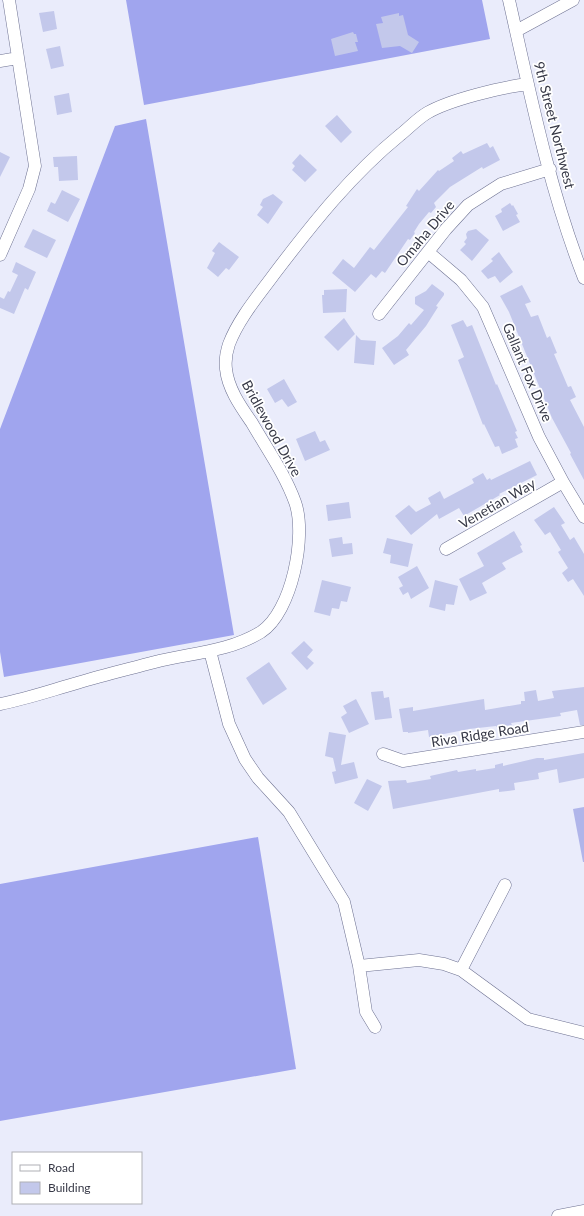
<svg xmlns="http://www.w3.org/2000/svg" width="584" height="1216" viewBox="0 0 584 1216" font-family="Lato,sans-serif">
  <rect width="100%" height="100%" fill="#eaecfb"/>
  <path fill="#b0b5ea" d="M584,807V862H583L573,809Z"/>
  <path fill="#a0a5ee" d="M126,0H482L490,39L144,105Z
    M146,119L234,635L4,677L0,652V429L115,126Z
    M258,837L296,1069L0,1121V884Z"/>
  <path fill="#c3c8eb" d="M54,11L57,29L43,32L39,13Z
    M399,13V16L403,15L408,35L419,42L412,53L400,46L382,48L376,24L383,23L381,17Z
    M353,32L354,34H356L358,42H355L358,51L335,56L331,39Z
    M60,46L64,66L51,69L46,49Z
    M69,93L72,112L57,115L54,96Z
    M337,115L352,132L341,143L325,126Z
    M487,143L490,148L493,146L500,160L483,169L482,167L450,187L434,203L436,207L431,213L429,212L419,224L414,232L415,233L410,240L408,239L385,273L382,271L376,278L371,274L355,292L332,273L343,259L354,268L370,247L374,250L408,207L406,206L417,189L419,191L438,170L439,171L454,161L452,158L461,151L463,154Z
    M0,152L10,157L0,177Z
    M300,154L317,170L305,182L292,170L295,166L292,163Z
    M77,156L78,180L59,181L58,167H54L53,157Z
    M62,190L80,199L68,222L47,211L51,202L55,204Z
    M273,194L283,202L268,224L257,215L263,207L260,205L263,199Z
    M510,203L512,206L513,205L518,214L516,215L520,222L503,231L495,216L502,212L501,209Z
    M33,229L56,240L47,258L24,247Z
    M476,229L489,240L472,261L460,250L466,244L464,242L467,238L466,234L468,231Z
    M219,242L239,257L229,270L226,268L218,277L207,268L215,253L212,251Z
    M499,252L513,272L500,283L495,276L488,279L481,271L493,261L491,259Z
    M16,262L36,272L28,290L25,288L14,314L0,308V297L4,299L8,291L10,292L18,275L12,272Z
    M432,284L444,293V295L436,306L438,307L426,326L406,350L409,355L394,365L382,348L398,336L409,323L411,325L424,310L415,304V297L426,291Z
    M522,285L531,302L525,304L531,317L538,315L547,338L550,336L557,353L554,354L568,387L571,386L576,397L570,400L584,427V480L570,454L571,453L552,418L509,312L500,296Z
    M347,289L346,312L323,313L322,295H324V290Z
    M344,318L355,334L338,351L324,337Z
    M463,320L467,327L472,325L496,385L497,384L517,431L515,432L518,438L515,439L518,447L502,454L499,446L495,447L484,424L483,425L458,360L464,357L451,325Z
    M356,335L361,340L376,341L374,365L354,363Z
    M284,379L297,402L288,407L282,399L275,403L267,389Z
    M315,431L320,442L325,440L330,450L305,461L296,439Z
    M530,461L537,475L499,494L500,495L464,516L459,508L439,519L437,514L411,535L395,516L409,505L416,512L431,504L428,498L440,491L444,499L474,483L472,479L483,473L487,480L490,478L491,480Z
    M349,502L351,518L328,521L326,505Z
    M554,507L565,523L561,525L570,540L574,537L584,554V596L573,579L568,582L562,573L568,568L558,552L561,550L550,532L545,535L534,520Z
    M514,531L522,545L520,546L523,552L502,563L506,569L482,583L487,593L470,601L459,579L484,566L477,553Z
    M342,537L343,544L352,543L353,554L332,557L329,539Z
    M387,538L413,544L408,567L390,563L391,555L383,553Z
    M417,566L429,588L411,599L408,592L403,595L399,588L403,586L398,577Z
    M322,580L351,587L347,602L341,601L339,609L332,608L330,616L314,612Z
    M435,580L458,586L454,605L446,604L445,611L429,607Z
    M304,641L313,650L307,657L314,663L307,670L291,653Z
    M269,662L287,689L263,705L246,678Z
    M584,687V725H580L577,710L560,713L561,716L511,723L512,725L497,727L496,726L469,729L429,737L428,730L408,733V732H403L399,709L413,707V711L484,699L485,710L521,704V701H525L524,692L536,690L538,701L554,698L552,691Z
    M383,691L384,698L389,697L392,718L375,720L371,692Z
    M356,699L369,724L349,733L341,717L347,713L343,706Z
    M329,732L346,735L341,765L354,762L358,778L335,784L332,772L336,771L333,758L325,756Z
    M584,753V778L559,783L557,769L538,773L539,779L514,783L515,790L499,792V789L393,809L388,781L406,780L407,783L431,779L430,776L457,770L458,772L476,769V771L495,768V765L503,763V766L537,758H544V760Z
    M367,779L382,786L368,811L354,803Z"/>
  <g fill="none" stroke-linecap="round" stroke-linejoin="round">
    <defs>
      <path id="minor" d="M509,0C530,93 549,189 584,278
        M516,31L573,0
        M0,61L18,58
        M428,252L461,280L483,307L539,437L563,482L584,517
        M0,255L29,189L35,166L9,0
        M379,314L446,229L468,205L501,184L550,169
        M446,549L563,482
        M210,651L229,724L245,759L258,778L289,812L344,902L359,966L366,1012L375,1027
        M0,704C26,699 52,690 77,683C103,675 129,669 155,662C191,653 228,652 261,632C292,612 307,535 295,502C285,474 267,449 252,423C241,407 228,389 226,369C225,361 226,353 229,344C239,318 259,295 275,273C313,223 351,175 400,135C409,128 417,119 427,113C449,100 502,87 528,84
        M383,754L403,761L584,732
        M359,966L419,960L444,964L461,970L528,1019L584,1033
        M461,970L505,885
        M558,1216L584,1211"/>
    </defs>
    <use href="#minor" stroke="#6d7191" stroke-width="13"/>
    <use href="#minor" stroke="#fff" stroke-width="12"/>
  </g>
  <g text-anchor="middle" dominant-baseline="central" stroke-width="3.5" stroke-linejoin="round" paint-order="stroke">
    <g font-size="14" fill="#373947" stroke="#fff">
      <text transform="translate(555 125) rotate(76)">9th Street Northwest</text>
      <text transform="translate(425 233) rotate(-50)">Omaha Drive</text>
      <text transform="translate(528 372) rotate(67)">Gallant Fox Drive</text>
      <text transform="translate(272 428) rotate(61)">Bridlewood Drive</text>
      <text transform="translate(497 503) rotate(-30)">Venetian Way</text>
      <text transform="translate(480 734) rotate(-9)">Riva Ridge Road</text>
    </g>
  </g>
  <rect x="12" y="1152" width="130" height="52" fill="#ffffff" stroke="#afb0b5"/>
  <rect x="20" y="1165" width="20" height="6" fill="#ffffff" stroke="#afb0b5"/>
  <text x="48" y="1172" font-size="12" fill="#373947">Road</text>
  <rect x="20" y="1182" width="20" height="12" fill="#c3c8eb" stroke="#afb0b5"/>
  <text x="48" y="1192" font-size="12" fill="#373947">Building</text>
</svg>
